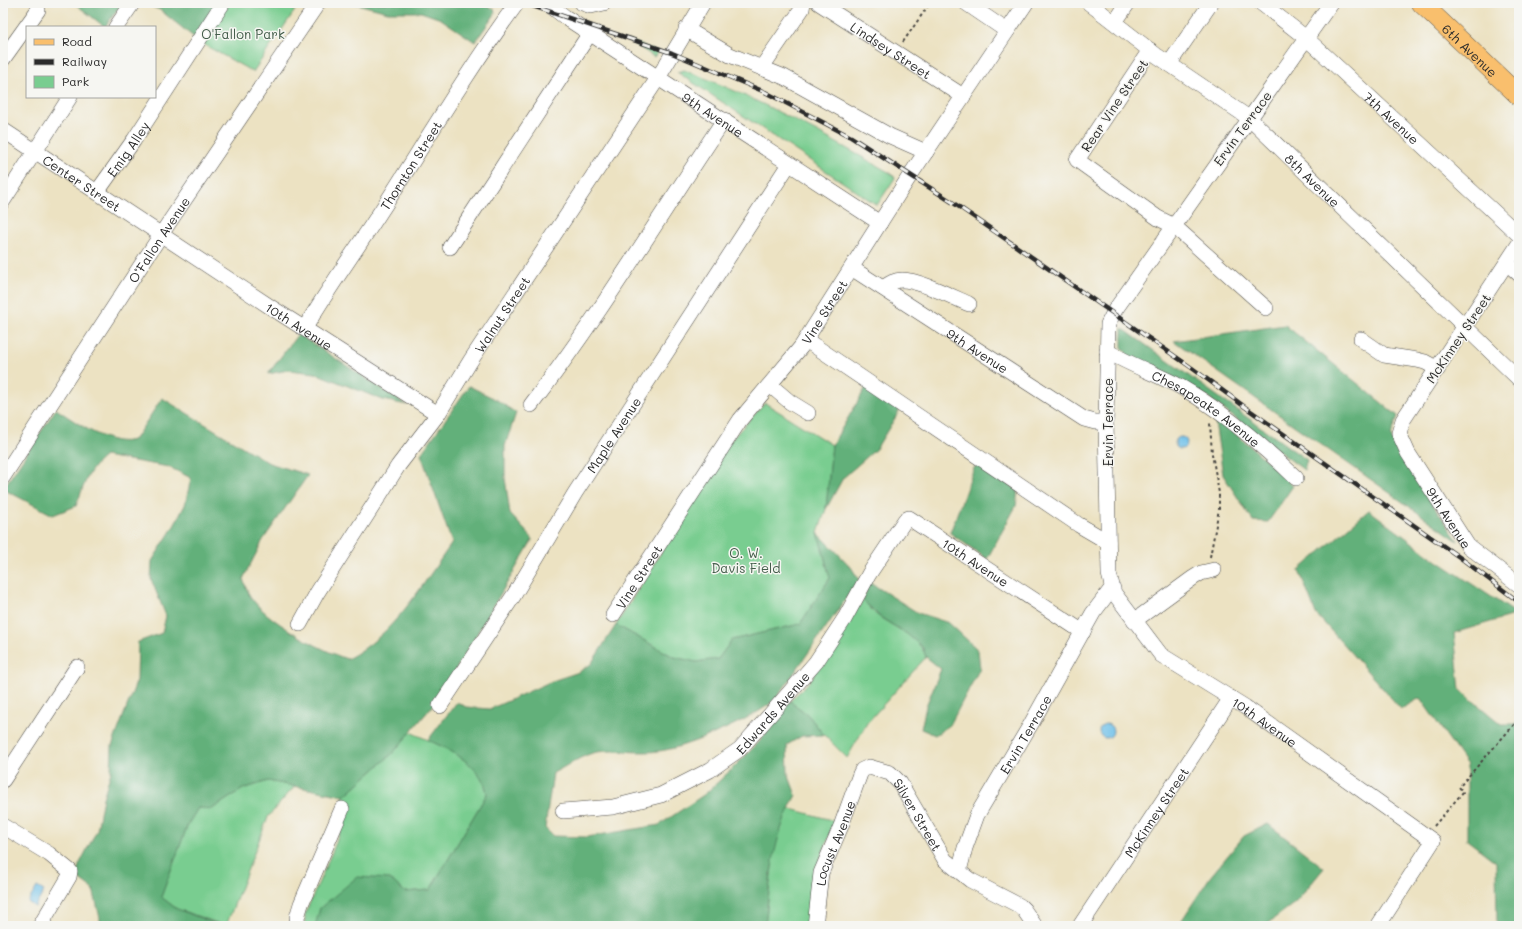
<svg xmlns="http://www.w3.org/2000/svg" width="1522" height="929" viewBox="0 0 1522 929" font-family="Mali,sans-serif">
  <rect width="100%" height="100%" fill="#f6f6f2"/>
  <filter id="ink" filterUnits="userSpaceOnUse"><feTurbulence type="fractalNoise" baseFrequency=".025" numOctaves="2"/><feDisplacementMap in="SourceGraphic" scale="8" xChannelSelector="R" yChannelSelector="G"/><feConvolveMatrix kernelMatrix="1 2 1 2 8 2 1 2 1" color-interpolation-filters="sRGB"/></filter>
  <filter id="wash" filterUnits="userSpaceOnUse"><feTurbulence type="fractalNoise" baseFrequency=".012" numOctaves="4" result="noise"/><feDisplacementMap in="SourceGraphic" scale="16" xChannelSelector="R" yChannelSelector="G"/><feGaussianBlur stdDeviation="0.9" result="paint"/><feColorMatrix in="noise" values="0 0 0 0 0 0 0 0 0 0 0 0 0 0 0 0 0 1.4 0 .05"/><feComposite in="paint" operator="in"/></filter>
  <g filter="url(#wash)">
    <rect width="100%" height="100%" fill="#ece2c2"/>
    <path fill="#79cd90" stroke="#527c5e" d="M227,3H300L253,72L201,43Z
      M629,40L658,52L654,57Z
      M684,70C757,97 825,136 892,174L895,178L877,205L677,72Z
      M765,403L832,445L826,509L818,533L830,578L800,624L732,640L718,659L696,662L674,657L616,625L731,440Z
      M863,600C869,606 874,614 881,618C897,629 920,637 926,657L867,723L847,758L824,735L808,715L790,701L809,682Z
      M410,732C437,744 483,761 487,794L430,890L405,892L390,879L320,908L316,926H305V914L333,850L350,806L343,801L344,796L393,753Z
      M268,781L295,786L268,817L226,926L177,909L161,897L188,824L198,808L212,809L243,789Z
      M788,808L835,821L812,881L808,926H765L774,850Z"/>
    <path fill="#62b07a" stroke="#466e52" d="M74,3H122L105,27Z
      M138,3H227L201,43L160,10L145,4L143,7Z
      M353,3H482L494,9L495,14L475,42L441,19L421,12H388Z
      M1285,325L1398,416L1391,436L1399,455L1458,541L1174,341Z
      M1122,328L1307,460L1304,470L1207,397L1129,357L1122,347Z
      M298,334L407,405L383,400L315,373L288,370L268,374Z
      M868,384L900,410L876,449L843,478L826,509L832,445Z
      M469,386L497,400L516,413L505,446V478L510,514L533,539L439,698L393,753L344,796L268,781L243,789L212,809L198,808L188,824L161,897L177,909L222,926H100V918L93,889L77,877L79,865L97,830L103,798L111,772L112,746L137,680L138,642L162,633L166,616L151,579L152,561L174,526L185,505L191,478L169,467L105,456C87,470 84,486 76,506L53,515L3,489L56,409C75,421 112,450 135,439L162,398L269,463L308,475L263,540L243,579C245,584 247,592 250,596C265,620 320,650 347,659C394,635 422,585 452,543L421,454Z
      M1214,415L1272,465L1293,486L1268,522L1253,521L1223,475Z
      M979,462L1018,490L1016,506L987,559L950,533L974,468Z
      M1369,510L1433,558L1517,614L1454,633L1460,690L1501,724H1519V926H1497L1496,862L1467,840V765L1420,698L1401,709L1316,614L1299,570Z
      M818,533L851,567L859,580L776,699C755,718 687,748 659,751C639,754 617,749 597,752C584,754 565,767 553,773L545,828L553,836L587,837L659,825L705,794L733,768L760,741L781,708L790,701L808,715L824,735L802,736L787,745L788,774L796,795C772,838 770,879 765,926H315L320,908L357,877L390,879L405,892L430,890L487,794C484,767 451,750 428,740L457,702L466,707L490,709L552,681L579,672L591,664L616,625L674,657L696,662L718,659L732,640L800,624L830,578Z
      M869,582L918,613L949,623L978,650L980,668L950,725L935,735L921,729L926,706L941,669L926,657L923,648L907,634L880,617L863,600Z
      M1268,824L1324,868L1296,902L1264,926H1178L1210,877L1244,836Z"/>
    <path fill="#6dc0e9" stroke="#4c768a" d="M1175 443a6 6 0 1 1 12 0a6 6 0 1 1-12 0Z
      M1099 731a7 7 0 1 1 14 0a7 7 0 1 1-14 0Z
      M37,887L44,891L35,907L28,902Z"/>
  </g>
  <g filter="url(#ink)">
    <g fill="none" stroke-linecap="round" stroke-linejoin="round">
      <defs>
        <g id="minor">
          <path id="s1" d="M547,3L565,17L880,223"/>
          <path d="M582,3L591,6L604,3"/>
          <path id="s2" d="M819,3L963,96"/>
          <path d="M966,3L1007,31"/>
          <path id="s3" d="M1089,3L1156,55L1249,118L1519,379"/>
          <path id="s4" d="M1261,3L1306,38L1519,235"/>
          <path id="s5" d="M1331,3L1115,310L1108,324L1106,422L1109,574L1114,593L1161,655L1245,707L1433,841L1378,926"/>
          <path d="M1115,22L1128,3"/>
          <path d="M116,27L132,4"/>
          <path d="M686,29L730,55L784,77L890,136L926,152"/>
          <path d="M1150,50L1077,160L1158,218L1174,226L1266,308"/>
          <path d="M3,59L38,10"/>
          <path d="M1169,64L1211,3"/>
          <path d="M762,67L802,9L803,3"/>
          <path id="s6" d="M3,130L272,308L438,414"/>
          <path id="s7" d="M97,192L134,140L223,3"/>
          <path d="M3,201L70,97"/>
          <path id="s8" d="M1519,244L1403,420L1399,433L1408,453L1468,546L1519,585"/>
          <path d="M450,247L590,33"/>
          <path d="M1507,263L1519,274"/>
          <path id="s9" d="M853,269L1084,419L1095,422H1106"/>
          <path d="M883,288C889,284 894,280 902,280C919,280 953,297 969,304"/>
          <path id="s10" d="M305,328C329,287 356,250 381,211C426,141 468,70 517,3"/>
          <path d="M1361,339L1384,355L1417,360L1425,362L1438,369"/>
          <path d="M806,340L1079,525L1108,542"/>
          <path id="s11" d="M1107,351C1130,365 1157,374 1181,387C1224,412 1261,444 1296,478"/>
          <path d="M770,385L790,402L808,413"/>
          <path d="M531,405C601,314 660,215 724,120"/>
          <path id="s12" d="M3,477L168,224L318,3"/>
          <path id="s13" d="M613,615L740,420L801,347L911,174L1026,3"/>
          <path d="M1134,621L1193,578L1201,573L1214,570"/>
          <path id="s14" d="M300,624L317,593L374,504L398,466L438,414L471,360L658,78L703,3"/>
          <path id="s15" d="M440,706L514,595L575,493L789,164"/>
          <path d="M3,780L77,667"/>
          <path id="s16" d="M563,811L613,807L661,795L710,770L740,749L816,662L845,618L869,574L905,520L909,518L1083,632"/>
          <path d="M3,826L49,854L70,871L69,877L40,926"/>
          <path id="s17" d="M959,871L965,848L977,815L1031,724L1093,613L1112,588"/>
          <path d="M298,926L297,917L301,904L342,809"/>
          <path id="s18" d="M815,926L821,873L841,826L860,774L862,770L869,767L890,773L900,783L945,860L970,880L1020,906L1024,910L1035,926"/>
          <path id="s19" d="M1080,926L1231,698"/>
        </g>
        <g id="major">
          <path id="s20" d="M1421,3L1519,96"/>
        </g>
      </defs>
      <use href="#minor" stroke="#484642" stroke-width="16"/>
      <use href="#major" stroke="#484642" stroke-width="20"/>
      <path stroke="#484642" stroke-width="2" stroke-dasharray="3 3" stroke-linecap="butt" d="M903,42L930,3
        M1210,557L1219,509V493L1212,454L1210,423
        M1434,826L1463,792L1459,787L1519,719"/>
      <use href="#minor" stroke="#fff" stroke-width="15"/>
      <use href="#major" stroke="#f9bf6d" stroke-width="19"/>
      <defs>
        <path id="rail" d="M524,3L672,53L765,92L851,137L952,202L1192,368L1245,407L1462,559L1519,602"/>
      </defs>
      <use href="#rail" stroke="#2b2b2b" stroke-width="4.5"/>
      <use href="#rail" stroke="#f6f6f2" stroke-width="3" stroke-dasharray="9" stroke-linecap="butt"/>
    </g>
  </g>
  <g text-anchor="middle" dominant-baseline="central" stroke-width="3" stroke-linejoin="round" paint-order="stroke">
    <g font-size="13" fill="#425c49" stroke="#f6f6f2">
      <text x="243" y="33">O'Fallon Park</text>
      <text x="746" y="552">O. W.<tspan x="746" dy="15">Davis Field</tspan></text>
    </g>
    <g font-size="13" fill="#2b2b2b" stroke="#f6f6f2">
      <text stroke="none"><textPath href="#s2" startOffset="86">Lindsey Street</textPath></text>
      <text stroke="none"><textPath href="#s20" startOffset="68">6th Avenue</textPath></text>
      <text transform="translate(1114 105) rotate(-56)">Rear Vine Street</text>
      <text stroke="none"><textPath href="#s1" startOffset="200">9th Avenue</textPath></text>
      <text stroke="none"><textPath href="#s4" startOffset="174">7th Avenue</textPath></text>
      <text transform="translate(1242 128) rotate(-54)">Ervin Terrace</text>
      <text stroke="none"><textPath href="#s7" startOffset="53">Emig Alley</textPath></text>
      <text stroke="none"><textPath href="#s10" startOffset="194">Thornton Street</textPath></text>
      <text stroke="none"><textPath href="#s3" startOffset="286">8th Avenue</textPath></text>
      <text stroke="none"><textPath href="#s6" startOffset="95">Center Street</textPath></text>
      <text stroke="none"><textPath href="#s12" startOffset="284">O’Fallon Avenue</textPath></text>
      <text stroke="none"><textPath href="#s13" startOffset="370">Vine Street</textPath></text>
      <text stroke="none"><textPath href="#s14" startOffset="370">Walnut Street</textPath></text>
      <text stroke="none"><textPath href="#s6" startOffset="355">10th Avenue</textPath></text>
      <text transform="translate(1458 338) rotate(-56)">McKinney Street</text>
      <text stroke="none"><textPath href="#s9" startOffset="149">9th Avenue</textPath></text>
      <text stroke="none"><textPath href="#s11" startOffset="115">Chesapeake Avenue</textPath></text>
      <text transform="translate(1107 422) rotate(-90)">Ervin Terrace</text>
      <text stroke="none"><textPath href="#s15" startOffset="322">Maple Avenue</textPath></text>
      <text stroke="none"><textPath href="#s8" startOffset="323">9th Avenue</textPath></text>
      <text stroke="none"><textPath href="#s16" startOffset="559">10th Avenue</textPath></text>
      <text stroke="none"><textPath href="#s13" startOffset="46">Vine Street</textPath></text>
      <text stroke="none"><textPath href="#s16" startOffset="240">Edwards Avenue</textPath></text>
      <text stroke="none"><textPath href="#s5" startOffset="862">10th Avenue</textPath></text>
      <text stroke="none"><textPath href="#s17" startOffset="153">Ervin Terrace</textPath></text>
      <text stroke="none"><textPath href="#s19" startOffset="137">McKinney Street</textPath></text>
      <text stroke="none"><textPath href="#s18" startOffset="244">Silver Street</textPath></text>
      <text stroke="none"><textPath href="#s18" startOffset="86">Locust Avenue</textPath></text>
    </g>
  </g>
  <rect width="1522" height="929" fill="none" stroke="#f6f6f2" stroke-width="16"/>
  <rect x="26" y="26" width="130" height="72" fill="#f6f6f2" stroke="#a5a5a2"/>
  <rect x="34" y="39" width="20" height="6" fill="#f9bf6d" stroke="#a5a5a2"/>
  <text x="62" y="46" font-size="12" fill="#2b2b2b">Road</text>
  <rect x="34" y="59" width="20" height="6" fill="#2b2b2b" stroke="#a5a5a2"/>
  <text x="62" y="66" font-size="12" fill="#2b2b2b">Railway</text>
  <rect x="34" y="76" width="20" height="12" fill="#79cd90" stroke="#a5a5a2"/>
  <text x="62" y="86" font-size="12" fill="#2b2b2b">Park</text>
</svg>
